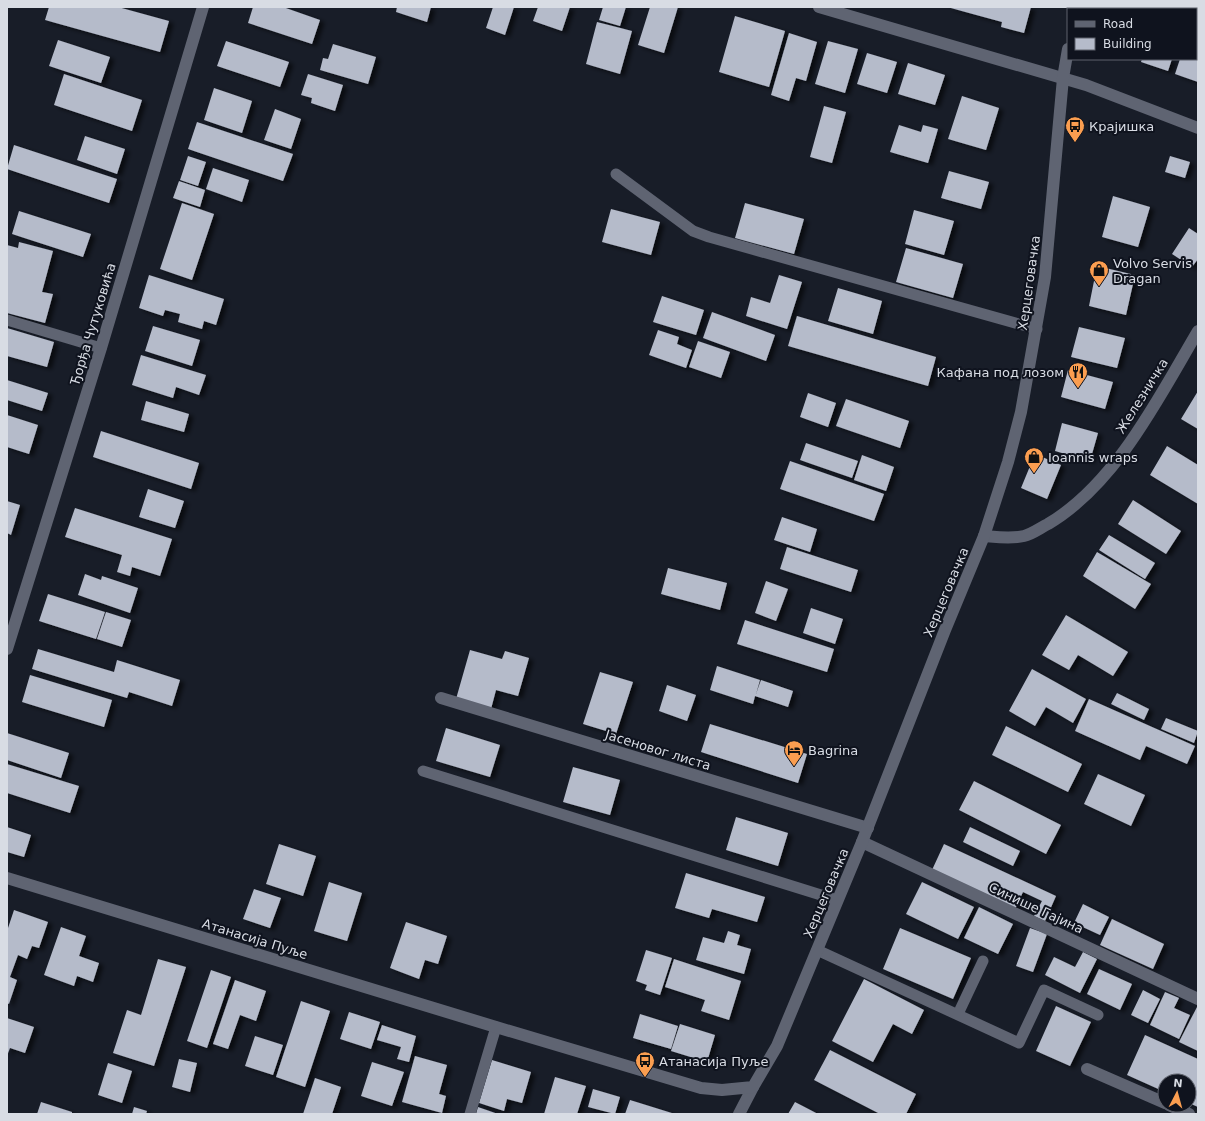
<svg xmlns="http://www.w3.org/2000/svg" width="1205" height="1121" viewBox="0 0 1205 1121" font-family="'DejaVu Sans',sans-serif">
  <defs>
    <filter id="shadow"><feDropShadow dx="4.5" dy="2.5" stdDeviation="2" flood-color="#0009"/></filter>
  </defs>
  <rect width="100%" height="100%" fill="#181d28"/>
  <path fill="#b5bbca" filter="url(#shadow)" d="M49,7H118L169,21L160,52L45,20Z
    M253,7H283L320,20L312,44L248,23Z
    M397,7H431L427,22L396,12Z
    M493,7H514L505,35L486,28Z
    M538,7H570L562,31L533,21Z
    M603,7H626L620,26L599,20Z
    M650,7H678L664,53L638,45Z
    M947,7H1031L1024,33L1001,27L1002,22Z
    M1111,7H1144L1143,9H1110Z
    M735,16L785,31L769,87L719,72Z
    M1196,20L1198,21V48L1196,47Z
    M597,22L632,31L620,74L586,64Z
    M789,33L817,42L806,81L796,78L789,101L771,95Z
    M58,40L110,57L101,83L49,66Z
    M226,41L289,62L280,87L217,66Z
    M828,41L858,49L845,93L815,84Z
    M333,44L376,57L368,84L320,70L323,58L328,59Z
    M867,53L897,62L887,93L857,84Z
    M1196,53L1198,54V82L1175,74L1180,59H1196Z
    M1142,59H1172L1168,71L1141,62Z
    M908,63L945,75L935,105L898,94Z
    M64,74L142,100L132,131L54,105Z
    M308,74L343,85L335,111L311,103L312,98L301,95Z
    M214,88L252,101L242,133L204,120Z
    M962,96L999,108L986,150L948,139Z
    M824,106L846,112L832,163L810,157Z
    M275,109L301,119L291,149L264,140Z
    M197,122L293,154L283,181L188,149Z
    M899,125L921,132L923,125L938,129L928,163L890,152Z
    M85,136L125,149L117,174L77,160Z
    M14,145L117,179L109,203L7,169Z
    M188,156L206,162L198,186L180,180Z
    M1170,156L1190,162L1185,178L1165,172Z
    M213,168L249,180L242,202L206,189Z
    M949,171L989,182L981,209L941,198Z
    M179,181L205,190L200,207L173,198Z
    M1113,196L1150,207L1138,247L1102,237Z
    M182,203L214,214L192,280L160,269Z
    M745,203L804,219L794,254L735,238Z
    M611,209L660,222L651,255L602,242Z
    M914,210L954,221L944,255L905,244Z
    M19,211L91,234L83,257L12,234Z
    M1189,228L1198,234V259L1192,267L1172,254Z
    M19,242L53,251L42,292L53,294L45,323L7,313V245L18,248Z
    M906,248L963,264L953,298L896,282Z
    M1097,266L1135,275L1126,315L1089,306Z
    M149,275L224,299L216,325L204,321L202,329L178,322L180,314L165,310L163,316L139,308Z
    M779,275L802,282L787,329L746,316L751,297L770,303Z
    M838,288L882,301L873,334L828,321Z
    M662,296L704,310L696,335L653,322Z
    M712,312L775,335L766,361L703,338Z
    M797,316L936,357L928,386L788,346Z
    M153,326L200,340L192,366L145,351Z
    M1079,327L1125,338L1117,368L1071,357Z
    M7,328L54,342L47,367L7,356Z
    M658,330L679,337L677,344L692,350L686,368L649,355Z
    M698,341L730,352L721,378L689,367Z
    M141,355L206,375L199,395L176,387L173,398L132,385Z
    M1068,370L1113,382L1105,409L1061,397Z
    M7,380L48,393L42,411L7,400Z
    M1198,391V429L1181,419Z
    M808,393L836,403L828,427L800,417Z
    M846,399L909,421L900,448L836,426Z
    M146,401L189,414L184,432L141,420Z
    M7,415L38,425L29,454L7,447Z
    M1062,423L1098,433L1090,461L1055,451Z
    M101,431L199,463L191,489L93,457Z
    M806,443L858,461L852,478L800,460Z
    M1167,446L1198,465V504L1150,475Z
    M1035,454L1061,465L1047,499L1021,488Z
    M862,455L894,467L886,491L854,480Z
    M790,461L884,494L874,521L780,489Z
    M148,489L184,501L175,528L139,517Z
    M1133,500L1181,531L1166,554L1118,524Z
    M7,501L20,505L11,535L7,533Z
    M75,508L172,539L160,576L132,567L130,576L117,572L122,555L65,537Z
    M782,517L817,529L810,552L774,540Z
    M1109,535L1155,563L1145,579L1099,550Z
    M787,547L858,570L851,592L780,569Z
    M1097,552L1151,584L1135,609L1083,576Z
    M668,568L727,583L720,610L661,594Z
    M85,574L101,580L102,576L138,588L130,613L78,595Z
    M766,581L788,589L776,621L755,613Z
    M48,594L105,612L96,639L39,621Z
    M811,608L843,619L835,644L803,633Z
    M106,612L131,620L122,647L97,639Z
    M1066,615L1128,652L1113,676L1078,655L1069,670L1042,655Z
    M745,620L834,649L827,672L737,644Z
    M38,649L114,672L117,660L180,680L172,706L129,692L127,698L32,669Z
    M470,650L502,659L505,651L529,658L518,696L496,690L491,709L456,699Z
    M717,666L760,680L756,694L761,680L793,691L788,707L755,696L753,704L710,690Z
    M1032,669L1086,699L1073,723L1046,707L1035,726L1009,711Z
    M600,672L633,682L616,734L583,724Z
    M30,675L112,700L104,727L22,702Z
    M667,685L696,695L687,721L659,711Z
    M1117,693L1149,709L1144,720L1111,704Z
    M1089,699L1195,746L1187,764L1146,746L1140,760L1075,731Z
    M1166,718L1198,731L1194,743L1161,729Z
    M710,724L807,754L798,783L701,752Z
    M1006,726L1082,764L1068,792L992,755Z
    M446,728L500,745L490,777L436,761Z
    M7,733L69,753L61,778L7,760Z
    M7,764L79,786L70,813L7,793Z
    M573,767L620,780L610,815L563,802Z
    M1098,774L1145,795L1131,826L1084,804Z
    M974,781L1061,825L1046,854L959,810Z
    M736,817L788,833L778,866L726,850Z
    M7,827L31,835L24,857L7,852Z
    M970,827L1020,851L1013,866L963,842Z
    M279,844L316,856L303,896L266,884Z
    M944,844L1056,896L1045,921L1034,916L1042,901L1023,892L1015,909L932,870Z
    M686,873L765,897L757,922L712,909L709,918L675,908Z
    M329,882L362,893L347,941L314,931Z
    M922,882L974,907L958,939L906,914Z
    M254,889L281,898L270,928L243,919Z
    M1083,904L1109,917L1100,935L1074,923Z
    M979,907L1013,924L998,954L964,938Z
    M14,910L48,922L39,948L32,946L27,959L18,955L10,977L17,980L9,1004L7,1003V931Z
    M1112,919L1164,944L1153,969L1100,945Z
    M406,922L447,936L438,964L425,960L419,979L390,968Z
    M61,927L86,936L79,956L99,963L93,982L77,976L74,986L44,975Z
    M900,928L971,958L953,999L883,969Z
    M1030,928L1047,934L1033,972L1016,966Z
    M728,931L740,935L737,945L751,949L744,974L696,960L703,937L724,943Z
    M646,950L672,958L660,995L645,990L647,985L636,981Z
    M1083,952L1097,959L1080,993L1045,975L1054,957L1075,967Z
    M158,959L186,967L154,1066L113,1053L127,1010L141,1015Z
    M674,959L741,981L729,1020L701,1011L705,1000L665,987Z
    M1099,969L1132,984L1120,1010L1087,994Z
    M211,970L231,977L207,1048L187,1041Z
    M864,979L924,1010L912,1034L893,1024L873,1062L832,1041Z
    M235,980L266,991L256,1021L240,1015L228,1049L213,1044Z
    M1143,990L1160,999L1148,1023L1131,1015Z
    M1165,992L1179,998L1174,1008L1190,1015L1179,1039L1150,1025Z
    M301,1001L330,1011L305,1087L276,1077Z
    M1056,1006L1091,1022L1070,1066L1036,1051Z
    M1197,1007H1198V1051L1179,1042Z
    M349,1012L380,1022L371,1049L340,1039Z
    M640,1014L678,1026L671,1049L633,1038Z
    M7,1018L34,1027L25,1053L10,1048L7,1056Z
    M680,1024L715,1035L707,1062L671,1051Z
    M382,1025L416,1036L409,1062L397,1059L401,1047L377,1040Z
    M1145,1035L1198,1059V1107L1189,1103V1081H1165V1092L1127,1075Z
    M255,1036L283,1045L273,1075L245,1066Z
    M830,1050L916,1094L906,1114H880L814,1080Z
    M415,1056L447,1065L439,1094L446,1096L442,1113L402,1102Z
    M179,1059L197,1063L190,1092L172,1087Z
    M492,1060L531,1072L522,1103L507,1099L504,1111L479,1103Z
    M372,1062L404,1072L392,1106L361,1096Z
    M108,1063L132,1071L122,1103L98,1095Z
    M555,1077L586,1086L577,1114H544Z
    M315,1078L341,1087L332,1114H303Z
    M593,1089L620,1097L615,1114L588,1107Z
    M630,1100L675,1114H625Z
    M41,1102L72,1112V1114H37Z
    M795,1102L818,1114H788Z
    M134,1107L147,1111L146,1114H132Z
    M478,1107L498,1114H476Z"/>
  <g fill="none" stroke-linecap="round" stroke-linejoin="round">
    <path stroke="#5f6472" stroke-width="11" d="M616,174L693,231L709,237L1037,329
      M7,320L101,348
      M423,771L837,900
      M817,950L1019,1043L1044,990L1098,1015
      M958,1014L983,961
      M470,1114L496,1027"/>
    <path stroke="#5f6472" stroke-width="12" d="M819,7L1086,85L1198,128
      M984,536C997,537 1011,539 1024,536C1032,534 1040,528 1048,524C1116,484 1159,397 1198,331
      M7,649L101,348L203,7
      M441,698L868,828
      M862,842L1198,999
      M1087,1069L1165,1103
      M1169,1105L1189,1114
      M739,1114L753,1087"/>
    <path stroke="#5f6472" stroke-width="12" d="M1080,9V7
      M7,878L496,1027L701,1088L722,1090L753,1087L777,1046L862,842L945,630L984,536L1008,462L1021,412L1045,277L1063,78L1068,49"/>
  </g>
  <defs>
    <symbol id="bus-pin" viewBox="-11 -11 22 30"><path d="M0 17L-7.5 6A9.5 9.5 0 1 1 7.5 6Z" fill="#fb9e50" stroke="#0f131e"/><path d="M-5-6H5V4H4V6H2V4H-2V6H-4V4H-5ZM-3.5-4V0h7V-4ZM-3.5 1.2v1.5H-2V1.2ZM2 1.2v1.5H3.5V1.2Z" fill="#111"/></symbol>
    <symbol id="shop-pin" viewBox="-11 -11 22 30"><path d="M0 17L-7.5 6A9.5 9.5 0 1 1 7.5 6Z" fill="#fb9e50" stroke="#0f131e"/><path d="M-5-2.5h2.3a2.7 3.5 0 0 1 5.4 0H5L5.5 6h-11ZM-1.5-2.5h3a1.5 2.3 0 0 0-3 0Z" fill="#111"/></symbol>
    <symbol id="restaurant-pin" viewBox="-11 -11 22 30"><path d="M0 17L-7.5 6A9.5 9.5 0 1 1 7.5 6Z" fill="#fb9e50" stroke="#0f131e"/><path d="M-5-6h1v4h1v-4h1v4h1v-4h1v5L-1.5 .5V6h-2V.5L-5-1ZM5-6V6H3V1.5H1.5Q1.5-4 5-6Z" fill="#111"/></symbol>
    <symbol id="hotel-pin" viewBox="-11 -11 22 30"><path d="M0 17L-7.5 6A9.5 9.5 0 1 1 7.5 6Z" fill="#fb9e50" stroke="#0f131e"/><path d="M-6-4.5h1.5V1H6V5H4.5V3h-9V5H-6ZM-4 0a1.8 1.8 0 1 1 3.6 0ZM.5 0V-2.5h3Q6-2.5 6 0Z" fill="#111"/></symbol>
  </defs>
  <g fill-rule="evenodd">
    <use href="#bus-pin" x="1064" y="115" width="22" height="30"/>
    <use href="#shop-pin" x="1088" y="259" width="22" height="30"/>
    <use href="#restaurant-pin" x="1067" y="361" width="22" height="30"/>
    <use href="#shop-pin" x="1023" y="446" width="22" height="30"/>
    <use href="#hotel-pin" x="783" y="739" width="22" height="30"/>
    <use href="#bus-pin" x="634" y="1050" width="22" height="30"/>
  </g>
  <g text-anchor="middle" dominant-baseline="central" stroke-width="4" stroke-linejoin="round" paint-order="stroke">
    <g font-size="13" fill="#d8dce4" stroke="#0f131e" text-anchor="start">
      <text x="1089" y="126">Крајишка</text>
      <text x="1113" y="263">Volvo Servis<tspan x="1113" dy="15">Dragan</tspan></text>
      <text x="1064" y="372" text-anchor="end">Кафана под лозом</text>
      <text x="1048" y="457">Ioannis wraps</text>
      <text x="808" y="750">Bagrina</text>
      <text x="659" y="1061">Атанасија Пуље</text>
    </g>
    <g font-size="13" fill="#d8dce4" stroke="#0f131e">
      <text transform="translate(1029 283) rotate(-82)">Херцеговачка</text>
      <text transform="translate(93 324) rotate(-73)">Ђорђа Чутуковића</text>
      <text transform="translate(1142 396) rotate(-58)">Железничка</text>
      <text transform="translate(946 592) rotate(-67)">Херцеговачка</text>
      <text transform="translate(658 750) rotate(17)">Јасеновог листа</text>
      <text transform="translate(826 893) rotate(-67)">Херцеговачка</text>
      <text transform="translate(1036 908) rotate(25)">Синише Гајина</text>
      <text transform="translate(255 939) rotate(17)">Атанасија Пуље</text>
    </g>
  </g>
  <rect width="1205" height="1121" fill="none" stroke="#d8dce4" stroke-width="16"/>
  <rect x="1067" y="8" width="130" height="52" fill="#0f131e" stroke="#5f636d"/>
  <rect x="1075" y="21" width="20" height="6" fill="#5f6472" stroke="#5f636d"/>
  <text x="1103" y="28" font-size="12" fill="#d8dce4">Road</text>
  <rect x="1075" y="38" width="20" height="12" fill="#b5bbca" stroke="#5f636d"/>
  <text x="1103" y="48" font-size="12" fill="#d8dce4">Building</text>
  <g transform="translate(1177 1093) rotate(6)"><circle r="19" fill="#0f131e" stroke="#5f636d"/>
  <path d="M0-3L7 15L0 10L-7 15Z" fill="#fb9e50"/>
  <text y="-6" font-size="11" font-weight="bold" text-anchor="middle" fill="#d8dce4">N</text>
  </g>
</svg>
